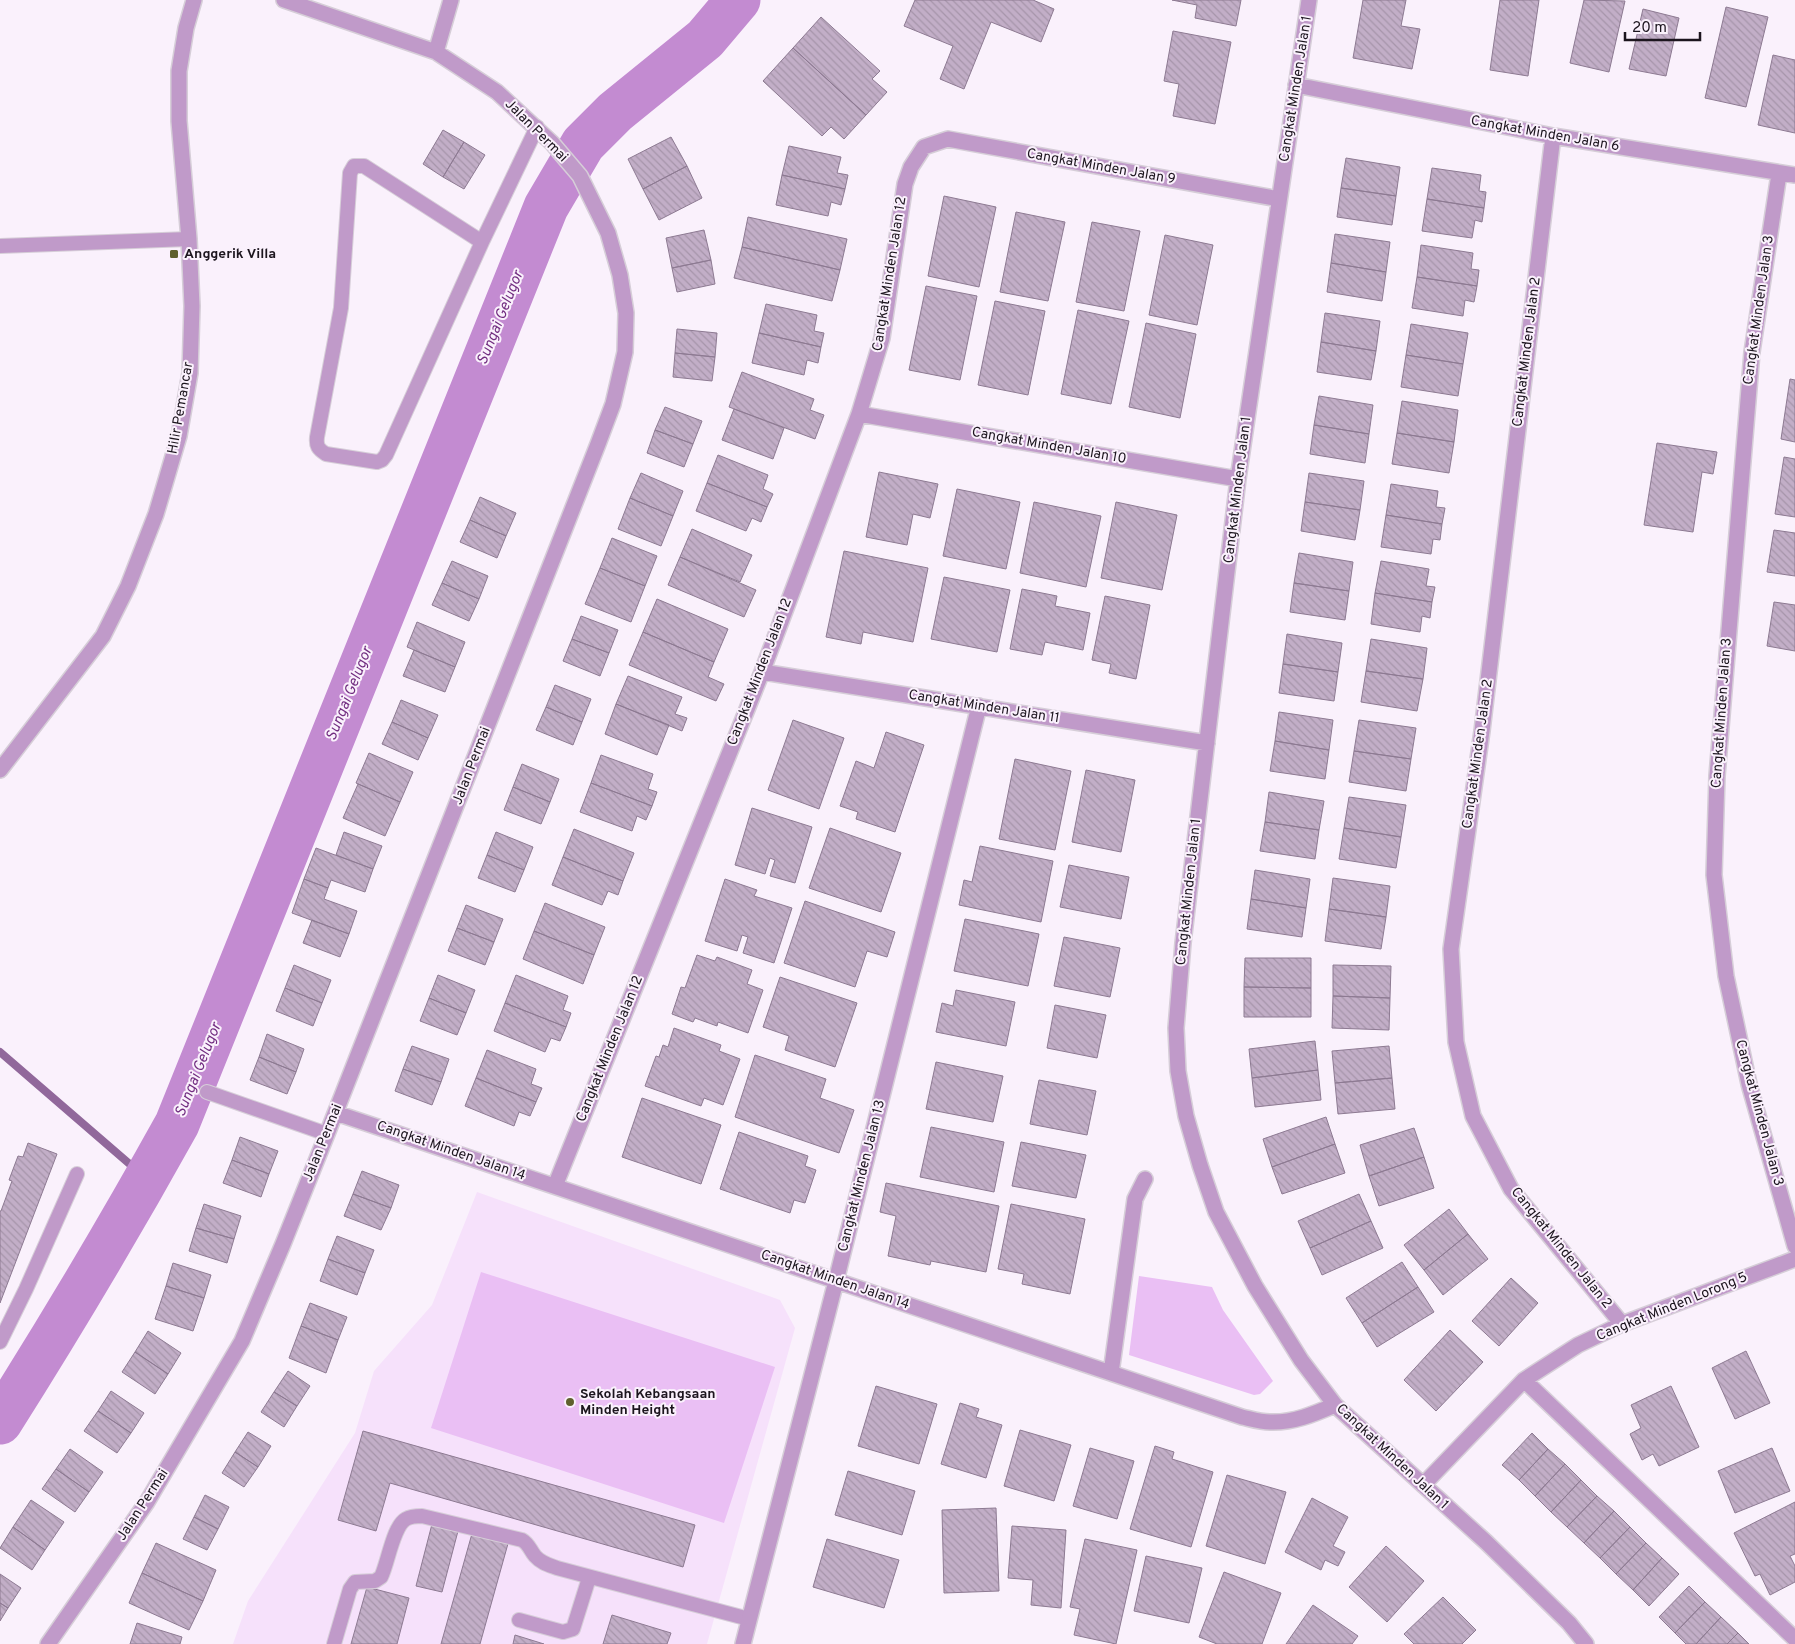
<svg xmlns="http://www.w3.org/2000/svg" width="1795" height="1644" viewBox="0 0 1795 1644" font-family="Overpass,sans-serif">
  <defs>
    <pattern id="building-back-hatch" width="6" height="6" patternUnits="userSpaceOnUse" patternTransform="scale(1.25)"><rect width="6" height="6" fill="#c2aec7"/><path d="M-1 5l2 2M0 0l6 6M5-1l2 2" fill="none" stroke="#a695aa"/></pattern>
  </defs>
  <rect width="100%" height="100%" fill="#faf1fc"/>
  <path fill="#f6e1fb" d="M477,1192L780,1300L795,1328L707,1644H233L248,1601L355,1433L374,1371L432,1305Z"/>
  <path fill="#eabff4" d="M481,1272L775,1367L724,1523L431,1428Z
    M1139,1276L1212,1287L1223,1310L1273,1381L1260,1394L1254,1395L1129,1355Z"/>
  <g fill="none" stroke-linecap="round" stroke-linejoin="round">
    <path stroke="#91689b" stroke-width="8" d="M0,1052L147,1179"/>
    <path stroke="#c38bd1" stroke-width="45" d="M0,1422C62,1324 121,1225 177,1124L546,207L583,144L615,112L705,39L738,0"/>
  </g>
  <path fill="url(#building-back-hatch)" stroke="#8d7a92" d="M915,0H1033L1054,9L1041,42L991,22L964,89L940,79L953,46L904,26Z
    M1172,0H1241L1236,26L1195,18L1197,5Z
    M1363,0H1406L1401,26L1420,29L1412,69L1353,58Z
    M1500,0H1539L1528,76L1490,70Z
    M1584,0L1625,1L1609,72L1570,63Z
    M1726,7L1768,17L1746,107L1705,98Z
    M1643,9L1679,18L1666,76L1629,69Z
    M821,17L880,71L872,79L887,92L866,115L793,48Z
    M1173,31L1231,42L1215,124L1173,116L1179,84L1164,81Z
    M793,48L866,115L844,139L831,127L822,136L763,81Z
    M1773,55L1795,60V133L1758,125Z
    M443,130L464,142L443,177L423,164Z
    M671,137L687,166L643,189L628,159Z
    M464,142L485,155L464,189L443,177Z
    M789,146L841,157L837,173L848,175L845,189L782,175Z
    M1346,158L1400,167L1396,196L1341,188Z
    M687,166L702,198L659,220L643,189Z
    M1432,168L1481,175L1479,191L1486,192L1484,208L1427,199Z
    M782,175L845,189L841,205L831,202L828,216L776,205Z
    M1341,188L1396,196L1392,225L1337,217Z
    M944,196L996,207L979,287L928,276Z
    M1427,199L1484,208L1482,222L1475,220L1472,238L1422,231Z
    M1016,212L1065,222L1048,301L1000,292Z
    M748,217L847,239L840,270L742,247Z
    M1092,222L1140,231L1124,311L1076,302Z
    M704,230L711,260L672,268L666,238Z
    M1335,234L1390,242L1386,272L1331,263Z
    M1165,235L1213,245L1197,325L1149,315Z
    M1421,245L1473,253L1471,269L1479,270L1477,286L1417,277Z
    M742,247L840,270L832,301L734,278Z
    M711,260L715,284L677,292L672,268Z
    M1331,263L1386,272L1382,301L1327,292Z
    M1417,277L1477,286L1474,302L1465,300L1463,316L1412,308Z
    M926,286L977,296L960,380L909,370Z
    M995,301L1045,311L1028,395L978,385Z
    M766,304L817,315L814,331L824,333L821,347L759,333Z
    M1078,310L1129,321L1111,404L1061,394Z
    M1325,313L1380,321L1376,351L1321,342Z
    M1146,323L1196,334L1180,418L1129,407Z
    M1411,324L1468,333L1463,364L1406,355Z
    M677,329L717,333L715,357L675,353Z
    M759,333L821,347L818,363L807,360L804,375L752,363Z
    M1321,342L1376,351L1371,380L1317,372Z
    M675,353L715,357L712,381L673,377Z
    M1406,355L1463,364L1458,396L1401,387Z
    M742,372L814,399L810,410L824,415L815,439L729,407Z
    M1790,379L1795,380V442L1781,439Z
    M1319,396L1373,405L1369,434L1314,425Z
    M1402,401L1458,410L1454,442L1397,433Z
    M665,407L702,421L693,444L655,430Z
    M734,409L784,428L773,459L722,440Z
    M1314,425L1369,434L1365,463L1310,454Z
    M655,430L693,444L684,467L647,453Z
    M1397,433L1454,442L1449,473L1392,464Z
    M1657,443L1717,452L1713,474L1702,472L1693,532L1644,525Z
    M718,455L768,475L763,489L773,494L767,507L707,483Z
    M1784,457L1795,459V517L1775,514Z
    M879,472L938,484L930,518L913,514L907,545L866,537Z
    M641,473L683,491L673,516L630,498Z
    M1309,473L1364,481L1360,510L1305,502Z
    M707,483L767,507L761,522L752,518L746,531L696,511Z
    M1391,484L1438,491L1436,507L1445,508L1442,524L1386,515Z
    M957,489L1020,502L1006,569L943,556Z
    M480,497L516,513L506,536L470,520Z
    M630,498L673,516L661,546L618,529Z
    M1034,502L1101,516L1086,587L1020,573Z
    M1116,502L1177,515L1162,590L1101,578Z
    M1305,502L1360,510L1355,540L1301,531Z
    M1386,515L1442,524L1440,540L1433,539L1431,554L1381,547Z
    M470,520L506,536L497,558L460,542Z
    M692,529L752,555L740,582L680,557Z
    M1774,530L1795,533V576L1767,572Z
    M612,538L657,556L645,586L600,568Z
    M844,551L928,568L913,642L863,632L861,644L826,637Z
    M1299,553L1353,562L1349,591L1294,583Z
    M680,557L756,590L744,617L668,585Z
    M452,561L488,576L479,599L442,583Z
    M1381,561L1429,569L1426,586L1435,587L1432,602L1375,593Z
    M600,568L645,586L631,622L585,604Z
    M944,577L1010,590L997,652L931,639Z
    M442,583L479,599L469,621L432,605Z
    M1294,583L1349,591L1345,620L1290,612Z
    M1022,589L1057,596L1055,606L1090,613L1083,650L1045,642L1042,655L1010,649Z
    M1375,593L1432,602L1430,618L1422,616L1420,632L1371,624Z
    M1105,596L1150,605L1136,679L1109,673L1111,664L1092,660Z
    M657,599L728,629L714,662L643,632Z
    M1774,602L1795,605V651L1767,646Z
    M581,616L618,630L609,653L572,639Z
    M417,622L465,642L455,667L407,647Z
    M643,632L714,662L708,677L724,684L716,701L629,665Z
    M1287,634L1342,643L1338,672L1283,664Z
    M572,639L609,653L600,676L563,661Z
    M1371,639L1427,648L1423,679L1366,671Z
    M414,650L455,667L445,692L403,676Z
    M1283,664L1338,672L1334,701L1279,693Z
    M1366,671L1423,679L1417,711L1361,702Z
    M628,676L682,697L675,714L687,718L682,731L616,704Z
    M555,685L591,699L582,722L546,707Z
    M401,700L438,715L428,738L392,722Z
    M616,704L669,725L657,755L605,734Z
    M546,707L582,722L573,745L536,730Z
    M1279,712L1333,720L1329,750L1275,741Z
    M793,720L844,738L819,809L768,790Z
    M1359,720L1416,728L1411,759L1354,751Z
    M392,722L428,738L418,760L382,744Z
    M886,732L924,745L895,832L856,819L858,812L840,806L856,761L874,768Z
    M1275,741L1329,750L1325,779L1270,771Z
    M1354,751L1411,759L1406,791L1349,782Z
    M369,753L413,772L400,802L356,783Z
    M601,755L653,774L648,789L657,792L652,806L591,783Z
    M1015,759L1071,771L1055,850L999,839Z
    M522,764L559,779L550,802L513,787Z
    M1086,770L1135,780L1121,852L1072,842Z
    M591,783L652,806L646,820L637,816L632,831L580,812Z
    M358,784L400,802L385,836L343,818Z
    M513,787L550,802L541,824L504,810Z
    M1269,792L1324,801L1319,830L1265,822Z
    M1349,797L1406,805L1401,837L1344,828Z
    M752,808L812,827L795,883L770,876L775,860L770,858L765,874L735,865Z
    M1265,822L1319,830L1315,859L1260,851Z
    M830,828L901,853L881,912L809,888Z
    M1344,828L1401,837L1396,868L1339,859Z
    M574,829L634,853L623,881L563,857Z
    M344,832L382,846L373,869L336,855Z
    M496,832L533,847L524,870L487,855Z
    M980,846L1053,861L1041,922L959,905L964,880L972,882Z
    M316,848L373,869L365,892L331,880L328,888L304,879Z
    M487,855L524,870L515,892L478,878Z
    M563,857L623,881L618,895L608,891L602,905L552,885Z
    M1069,865L1129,877L1121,919L1060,907Z
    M1255,870L1310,879L1306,908L1251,899Z
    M1333,878L1390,886L1386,917L1329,909Z
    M304,879L328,888L324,899L357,911L349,934L292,913Z
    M725,879L757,890L754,896L792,908L774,963L743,953L748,937L742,935L737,951L705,941Z
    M1251,899L1306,908L1302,937L1247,929Z
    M805,901L895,932L887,957L867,951L855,987L784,963Z
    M545,903L605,927L594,955L534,931Z
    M466,905L503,919L494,942L457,928Z
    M1329,909L1386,917L1381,949L1325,941Z
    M965,919L1039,934L1028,986L954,971Z
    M312,920L349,934L340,957L303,943Z
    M457,928L494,942L485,965L448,951Z
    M534,931L594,955L583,984L523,959Z
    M1064,937L1120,948L1110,997L1054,986Z
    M697,955L715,961L717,957L752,970L747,984L763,990L748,1033L718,1022L717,1026L695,1018L693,1022L672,1014L681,987L685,988Z
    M1245,958H1311V988L1244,987Z
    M294,965L331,980L322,1003L285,988Z
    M1333,965L1391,966L1390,998L1333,996Z
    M438,975L475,990L466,1013L429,998Z
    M516,975L568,996L563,1010L571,1013L566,1027L505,1003Z
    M780,977L857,1003L835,1067L785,1050L789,1036L763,1027Z
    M1244,987L1311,988V1017H1244Z
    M285,988L322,1003L313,1026L276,1011Z
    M956,990L1015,1002L1006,1046L936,1032L942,1003L953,1006Z
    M1333,996L1390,998L1389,1030L1332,1028Z
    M429,998L466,1013L457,1035L420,1021Z
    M505,1003L566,1027L560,1041L551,1038L545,1052L494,1031Z
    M1055,1005L1106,1015L1097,1058L1047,1048Z
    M674,1028L721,1045L719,1051L740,1059L723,1105L704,1098L701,1106L645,1086L656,1056L659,1057L663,1045L668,1047Z
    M267,1034L304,1049L296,1072L259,1057Z
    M1315,1041L1318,1070L1252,1078L1249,1049Z
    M412,1046L449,1059L441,1082L403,1069Z
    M1389,1046L1392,1078L1335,1083L1332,1051Z
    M487,1050L536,1069L531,1084L542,1088L536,1102L476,1078Z
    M755,1055L826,1079L820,1098L854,1110L839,1153L735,1117Z
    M259,1057L296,1072L287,1094L250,1080Z
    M936,1062L1003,1076L993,1122L926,1109Z
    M403,1069L441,1082L432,1105L395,1091Z
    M1318,1070L1321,1100L1255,1107L1252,1078Z
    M476,1078L536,1102L530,1116L519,1112L514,1126L465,1106Z
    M1392,1078L1395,1109L1338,1114L1335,1083Z
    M1039,1080L1096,1091L1087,1135L1030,1124Z
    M642,1098L721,1125L701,1184L622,1157Z
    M1326,1117L1335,1144L1272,1167L1263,1139Z
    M931,1127L1004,1142L994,1192L920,1177Z
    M1414,1128L1424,1157L1369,1176L1360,1145Z
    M739,1132L808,1156L805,1166L816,1170L805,1203L794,1200L790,1213L720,1189Z
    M240,1137L278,1151L269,1174L232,1160Z
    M1021,1142L1086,1155L1076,1198L1012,1186Z
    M28,1143L57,1154L0,1303V1211H1L12,1181L9,1180L18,1156L23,1157Z
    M1335,1144L1345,1173L1282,1194L1272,1167Z
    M1424,1157L1434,1188L1379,1206L1369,1176Z
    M232,1160L269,1174L261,1197L223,1183Z
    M362,1171L399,1185L391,1208L353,1194Z
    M886,1183L999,1206L986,1272L931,1261L930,1265L888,1256L896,1216L880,1212Z
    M353,1194L391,1208L381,1230L344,1216Z
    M1359,1194L1371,1221L1310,1248L1298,1221Z
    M204,1204L241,1216L234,1239L196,1228Z
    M1011,1204L1085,1219L1070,1294L1022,1284L1024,1274L998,1269Z
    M1449,1209L1468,1234L1424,1270L1404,1245Z
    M1371,1221L1383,1248L1322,1275L1310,1248Z
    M196,1228L234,1239L227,1263L189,1251Z
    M1468,1234L1488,1259L1443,1295L1424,1270Z
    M337,1236L374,1250L365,1273L328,1259Z
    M328,1259L365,1273L357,1295L320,1281Z
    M1402,1262L1418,1287L1362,1323L1346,1298Z
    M173,1263L211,1275L204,1298L166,1286Z
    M1511,1278L1538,1303L1499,1346L1472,1321Z
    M166,1286L204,1298L193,1331L155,1319Z
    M1418,1287L1434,1312L1377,1347L1362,1323Z
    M310,1303L347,1317L338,1340L301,1326Z
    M301,1326L338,1340L326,1373L289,1358Z
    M1450,1330L1483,1362L1436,1411L1404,1380Z
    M148,1331L181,1353L168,1374L135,1352Z
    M1746,1351L1770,1403L1735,1419L1712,1368Z
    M135,1352L168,1374L155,1394L122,1372Z
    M288,1371L310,1386L297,1406L274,1392Z
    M876,1386L937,1404L919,1464L858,1446Z
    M1671,1386L1699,1447L1659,1466L1653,1454L1642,1460L1630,1434L1641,1428L1631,1405Z
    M111,1391L144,1413L131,1433L98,1411Z
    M274,1392L297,1406L284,1427L261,1412Z
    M960,1403L979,1409L976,1417L1002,1425L986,1478L941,1464Z
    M98,1411L131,1433L117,1453L84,1431Z
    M1020,1430L1071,1445L1054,1501L1004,1486Z
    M363,1431L695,1525L683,1567L390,1483L376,1531L338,1520Z
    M248,1432L271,1446L258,1467L235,1452Z
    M1532,1433L1548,1449L1519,1480L1502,1465Z
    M1155,1446L1174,1452L1172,1459L1213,1472L1191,1547L1130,1529Z
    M1090,1448L1134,1461L1117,1519L1073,1506Z
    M1772,1448L1790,1491L1735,1513L1718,1471Z
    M70,1449L103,1472L89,1492L56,1469Z
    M1548,1449L1565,1464L1535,1496L1519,1480Z
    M235,1452L258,1467L244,1487L222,1473Z
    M1565,1464L1581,1480L1551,1512L1535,1496Z
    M56,1469L89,1492L75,1512L42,1489Z
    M848,1471L915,1491L902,1535L835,1515Z
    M1227,1475L1286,1492L1265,1564L1206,1546Z
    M1581,1480L1597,1496L1567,1527L1551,1512Z
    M205,1495L229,1507L218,1529L194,1517Z
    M1597,1496L1614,1511L1584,1543L1567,1527Z
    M1312,1498L1348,1517L1333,1546L1345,1552L1338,1566L1325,1560L1321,1570L1285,1552Z
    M31,1500L64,1522L45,1550L13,1527Z
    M1795,1502V1554L1790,1556L1795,1566V1582L1770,1595L1760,1574L1755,1576L1734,1533Z
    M996,1508L999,1591L944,1593L942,1510Z
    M1614,1511L1630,1527L1600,1558L1584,1543Z
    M194,1517L218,1529L207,1550L183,1539Z
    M432,1524L458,1531L442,1592L416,1586Z
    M1012,1526L1066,1530L1061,1608L1031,1605L1033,1580L1008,1578Z
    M13,1527L45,1550L32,1570L0,1548Z
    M1630,1527L1646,1543L1616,1574L1600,1558Z
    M473,1530L509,1540L480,1644H441Z
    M827,1539L899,1560L884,1608L813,1587Z
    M1085,1539L1137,1550L1116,1644L1074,1635L1080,1609L1070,1607Z
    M156,1543L216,1570L203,1601L142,1573Z
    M1646,1543L1662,1558L1633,1590L1616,1574Z
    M1386,1546L1424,1581L1387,1622L1349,1587Z
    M1146,1556L1202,1568L1189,1623L1134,1611Z
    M1662,1558L1679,1574L1649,1606L1633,1590Z
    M1224,1572L1281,1593L1262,1644H1217L1199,1637Z
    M142,1573L203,1601L189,1630L129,1603Z
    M0,1574L21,1588L8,1608L0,1603Z
    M1689,1586L1705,1602L1675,1633L1659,1617Z
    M367,1587L409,1598L397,1644H351Z
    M1443,1597L1476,1630L1462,1644H1414L1404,1634Z
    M1705,1602L1721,1617L1696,1644H1686L1675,1633Z
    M0,1603L8,1608L0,1621Z
    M1313,1605L1358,1636L1352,1644H1286Z
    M612,1615L671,1633L667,1644H603Z
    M1721,1617L1738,1633L1727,1644H1696Z
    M137,1623L182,1637L180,1644H130Z
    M1738,1633L1749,1644H1727Z
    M515,1635L544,1644H513Z"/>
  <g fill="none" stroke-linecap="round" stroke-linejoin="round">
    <defs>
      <path id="service" d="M482,242L364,166H354L350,173L341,308L317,437C316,446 318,449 326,454L377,462L382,460L386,455L482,242L537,127
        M0,246L189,239
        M207,1092L327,1134
        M0,1342L26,1289L77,1174
        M519,1620L563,1632L573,1629L589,1578
        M334,1644L350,1589L355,1582L375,1581L381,1577C388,1563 393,1526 406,1519C411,1516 416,1516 422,1516L522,1540C529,1544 530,1550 535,1556C541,1563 549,1565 557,1568L749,1619"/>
      <path id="minor" d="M1309,0L1238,479L1183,943L1176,1028L1178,1071L1186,1116L1200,1165L1216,1212L1255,1286L1301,1360L1335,1405L1486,1542L1569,1623L1586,1644
        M436,52L451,0
        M1296,85L1553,136L1795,175
        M1553,136L1482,731L1451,949L1456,1042L1473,1116L1511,1189L1622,1324
        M1779,174L1752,352L1717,776L1714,875L1726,976L1749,1084L1795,1246
        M859,414L1238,479
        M762,672L1207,743
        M0,770L103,636L128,586L156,514L179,436L190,373L192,306L189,239L179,121V71L186,28L194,0
        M336,1113L1242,1417C1251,1419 1260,1422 1270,1422C1293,1423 1314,1414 1335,1405
        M555,1186L762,672L859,414L882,338L905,184L911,167L924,147L948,139L1279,199
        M1111,1373L1135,1199L1145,1179
        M1524,1380L1795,1639
        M1423,1485L1524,1380L1578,1345L1622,1324L1795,1259
        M48,1644L147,1502L242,1341L283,1244L327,1134L598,444L613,404L625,352L626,313L620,275L608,233L580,176L552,143L497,92L436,52L284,0
        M743,1644L836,1281L979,706"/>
    </defs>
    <use href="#service" stroke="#d6ced8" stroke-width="16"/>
    <use href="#minor" stroke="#d6ced8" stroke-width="18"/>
    <use href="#service" stroke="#c09ac9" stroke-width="14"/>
    <use href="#minor" stroke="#c09ac9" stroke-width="15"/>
  </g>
  <g fill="#5f602d" stroke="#faf1fc" stroke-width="2">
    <rect x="169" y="249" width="10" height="10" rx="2.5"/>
    <circle cx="570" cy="1402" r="5"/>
  </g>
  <g text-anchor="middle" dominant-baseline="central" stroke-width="4" stroke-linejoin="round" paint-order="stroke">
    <g font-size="14" fill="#1c151e" stroke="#faf1fc">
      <text transform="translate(1296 89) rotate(-81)">Cangkat Minden Jalan 1</text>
      <text transform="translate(536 131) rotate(45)">Jalan Permai</text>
      <text transform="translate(1545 134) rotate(10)">Cangkat Minden Jalan 6</text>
      <text transform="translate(1101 167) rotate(10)">Cangkat Minden Jalan 9</text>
      <text transform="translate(890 274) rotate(-81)">Cangkat Minden Jalan 12</text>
      <text transform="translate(1759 310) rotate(-82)">Cangkat Minden Jalan 3</text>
      <text transform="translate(1527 352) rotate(-83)">Cangkat Minden Jalan 2</text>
      <text transform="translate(181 408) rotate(-80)">Hilir Pemancar</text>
      <text transform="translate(1049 446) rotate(10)">Cangkat Minden Jalan 10</text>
      <text transform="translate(1238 490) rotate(-83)">Cangkat Minden Jalan 1</text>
      <text transform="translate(760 672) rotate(-69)">Cangkat Minden Jalan 12</text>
      <text transform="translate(984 707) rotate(9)">Cangkat Minden Jalan 11</text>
      <text transform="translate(1722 713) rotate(-86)">Cangkat Minden Jalan 3</text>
      <text transform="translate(1478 754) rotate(-82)">Cangkat Minden Jalan 2</text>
      <text transform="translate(472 766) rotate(-69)">Jalan Permai</text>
      <text transform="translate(1189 892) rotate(-84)">Cangkat Minden Jalan 1</text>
      <text transform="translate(610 1049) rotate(-68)">Cangkat Minden Jalan 12</text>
      <text transform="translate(1759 1113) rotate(75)">Cangkat Minden Jalan 3</text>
      <text transform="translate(323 1143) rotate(-68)">Jalan Permai</text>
      <text transform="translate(451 1151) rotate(19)">Cangkat Minden Jalan 14</text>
      <text transform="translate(862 1176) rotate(-76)">Cangkat Minden Jalan 13</text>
      <text transform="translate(1561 1248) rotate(51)">Cangkat Minden Jalan 2</text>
      <text transform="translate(835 1280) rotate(19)">Cangkat Minden Jalan 14</text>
      <text transform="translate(1672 1307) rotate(-22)">Cangkat Minden Lorong 5</text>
      <text transform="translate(1392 1457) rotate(43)">Cangkat Minden Jalan 1</text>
      <text transform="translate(143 1505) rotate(-57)">Jalan Permai</text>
    </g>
    <g font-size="14" font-weight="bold" fill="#1c151e" stroke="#faf1fc" text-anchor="start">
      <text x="184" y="254">Anggerik Villa</text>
      <text x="580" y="1394">Sekolah Kebangsaan<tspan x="580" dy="16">Minden Height</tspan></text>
    </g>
    <g font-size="15" font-style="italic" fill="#722e81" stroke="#faf1fc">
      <text transform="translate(501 318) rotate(-68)">Sungai Gelugor</text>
      <text transform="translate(350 694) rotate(-68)">Sungai Gelugor</text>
      <text transform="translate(199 1070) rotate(-68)">Sungai Gelugor</text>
    </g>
  </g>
  <path d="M1625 32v8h75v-8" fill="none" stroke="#1c151e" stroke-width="2.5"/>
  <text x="1632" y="32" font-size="15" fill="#1c151e" stroke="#faf1fc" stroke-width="4" paint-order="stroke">20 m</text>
</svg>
